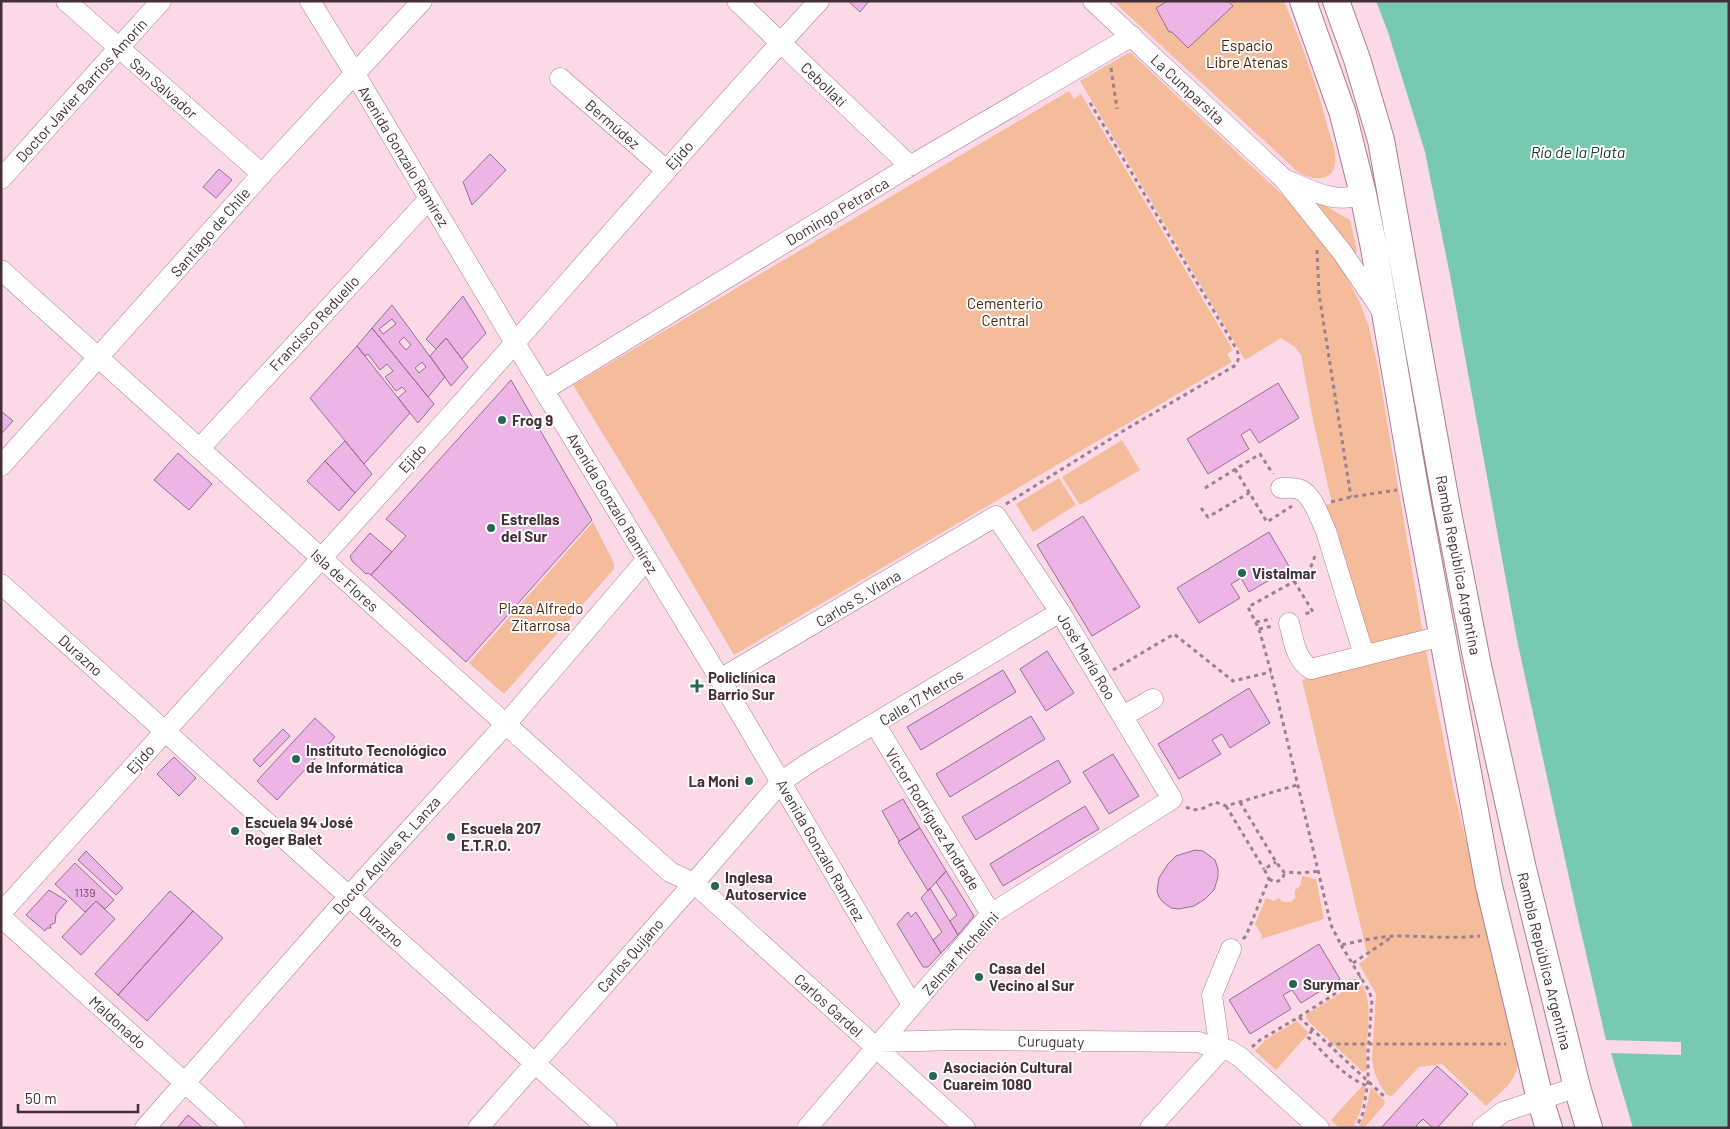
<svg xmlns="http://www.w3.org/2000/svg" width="1730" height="1129" viewBox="0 0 1730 1129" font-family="Barlow,sans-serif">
  <rect width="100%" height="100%" fill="#fcd9e7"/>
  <path fill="#f5bc9b" d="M1113,1H1284C1302,44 1318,88 1329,132C1332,142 1337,153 1335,163C1333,183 1312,180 1299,173Z
    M1128,53H1131L1292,204L1336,257L1359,301L1368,324L1378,367L1424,641L1453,786L1518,1060C1518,1081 1501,1092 1486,1106L1442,1064L1419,1067L1392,1096L1387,1095L1380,1085L1375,1074L1372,1060L1376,994L1359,964L1368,957L1302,680L1371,660L1320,507L1332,503L1314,425L1301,355L1295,347L1281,338L1245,360L1080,81Z
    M1069,91L1074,99L1081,94L1233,350L1227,354L1232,362L734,655L656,521L573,385Z
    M1310,197L1350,220L1357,251L1355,254Z
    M1122,440L1140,470L1080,505L1062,477Z
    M1059,478L1076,505L1033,532L1016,504Z
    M593,522L614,563V569L504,694L469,663Z
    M1302,876L1316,879L1324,919L1261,939L1262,935L1255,924L1265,900L1266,898L1274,901L1279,898L1283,902H1291L1295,898V890L1300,886Z
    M1360,981C1377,1005 1363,1042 1367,1070L1363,1072L1308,1021L1306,1017L1307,1014Z
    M1297,1021L1309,1033L1276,1070L1255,1051L1265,1040Z
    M1364,1084L1366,1088L1360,1112L1353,1128H1339L1331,1120Z
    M1371,1087L1385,1101L1384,1105L1364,1128H1358L1365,1113Z"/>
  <path fill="#77c9af" d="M1376,1H1729V1128H1633L1611,1053L1681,1055V1042L1606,1040L1579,923L1517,640L1450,275L1425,152L1388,32Z"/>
  <path fill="#edb5e5" stroke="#976e91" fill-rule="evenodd" d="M848,1H869L860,12Z
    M1168,1H1228L1233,6L1188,48L1172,32H1169L1156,8Z
    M490,154L506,170L472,205L463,182Z
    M219,169L232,180L216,198L203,187Z
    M463,296L486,333L462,359L446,338L436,349L426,339Z
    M392,305L445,377L428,397L372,328ZM392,319L396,324L383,334L379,329ZM404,337L411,345L406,350L399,342ZM422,362L426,367L419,373L415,368Z
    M372,328L434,404L418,423L398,398L406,391L402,387L396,391L385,377L393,371L387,364L380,370L368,354L365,356L357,346Z
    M446,338L468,367L451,386L430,356Z
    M357,346L410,413L364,464L310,398Z
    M511,380L592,520L466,662L371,575L406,536L386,519Z
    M1278,383L1299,418L1259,443L1250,429L1241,435L1249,449L1208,474L1187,439Z
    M1,411L13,421L1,434Z
    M345,441L372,474L355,493L325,461Z
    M178,453L212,484L189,510L154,480Z
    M325,461L355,493L339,511L307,481Z
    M1083,516L1140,607L1092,636L1037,545Z
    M1269,532L1290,568L1249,592L1241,578L1231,584L1240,598L1199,623L1177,588Z
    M370,533L392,552L371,575L368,573L366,574L352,561L350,556Z
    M1047,651L1074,693L1046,711L1020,669Z
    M1003,670L1016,692L921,750L907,727Z
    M1249,688L1270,723L1230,748L1222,734L1212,740L1221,754L1179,779L1158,744Z
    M1031,716L1045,739L950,797L936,774Z
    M315,718L335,737L277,800L257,781Z
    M283,729L290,736L260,767L253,760Z
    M1113,754L1139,796L1109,814L1083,772Z
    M174,757L196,778L179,796L157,774Z
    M1058,760L1071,782L976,840L962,817Z
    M903,799L920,828L899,841L882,811Z
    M1085,806L1099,829L1003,886L990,864Z
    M920,828L946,871L928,891L898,842Z
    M1195,850L1203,851L1215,860L1218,869V877L1214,890L1205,899L1194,906L1179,909L1171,908L1163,902L1159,897L1157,891L1159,878L1168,864L1176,856Z
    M86,851L123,888L116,895L78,860Z
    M75,863L114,900L105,909L96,901L85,912L55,884Z
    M946,871L974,916L958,935L950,921L957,915L936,882Z
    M930,888L958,935L941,953L933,940L942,932L921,898Z
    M49,890L67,901L56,914L55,923L50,925L51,928H47L45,931L26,915Z
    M170,891L193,911L118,995L95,974Z
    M96,901L115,919L81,955L62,937Z
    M193,911L223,938L147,1021L118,995Z
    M908,912L911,917L916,912L941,953L928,967H923L897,924Z
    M1319,944L1340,979L1301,1003L1292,990L1283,995L1291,1009L1250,1034L1229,1000Z
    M1437,1066L1468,1094L1437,1128H1433L1423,1119L1416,1126L1418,1128H1381Z
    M188,1115L203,1128H177Z"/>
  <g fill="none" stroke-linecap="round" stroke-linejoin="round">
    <defs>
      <path id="minor" d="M66,1L262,174
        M310,1L355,74L515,343L720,679L912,1005
        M737,1L910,166
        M1093,1L1283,178L1342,252L1382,311
        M560,78L666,170
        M1,179L161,1
        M1284,179C1311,190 1334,205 1363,194
        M1,270L670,872L694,883L965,1128
        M544,390L910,166L1132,36
        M200,448L429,199
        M1,466L262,174L422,1
        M1281,488C1287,488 1296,487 1301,490C1314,497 1320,519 1326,531L1364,655
        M1,584L607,1128
        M1289,623C1294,641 1295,659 1311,669L1442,636
        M720,679L996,516L1060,612L1172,799L991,914L807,1128
        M1123,716L1153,699
        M875,724L991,914
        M1,913C153,744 307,576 459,406C579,271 696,134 819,1
        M1,917L235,1128
        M880,1042L957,1040L1199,1042L1220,1051
        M1220,1051L1229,1050L1240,1057L1319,1128
        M1220,1051L1212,995L1231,949
        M145,1128L349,896L506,724L647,559
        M478,1128L694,883L781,782L807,764L1060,612
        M1150,1128L1220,1051
        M1482,1128L1503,1112L1577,1087"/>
      <path id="major" d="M1303,1L1343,114L1363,194L1374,248L1415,488L1489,886L1540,1099L1549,1128
        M1336,1L1357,59L1381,140L1446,502L1477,661L1523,869L1577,1087L1589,1128"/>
    </defs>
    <use href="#minor" stroke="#af7b92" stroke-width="21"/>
    <use href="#major" stroke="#af7b92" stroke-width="28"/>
    <path stroke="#9c808c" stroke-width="3" stroke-dasharray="4 4" stroke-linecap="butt" d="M1111,68L1117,109
      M1317,250L1319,294L1351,497
      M1235,469L1267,522L1292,506
      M1205,488L1260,454L1273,474
      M1331,502L1351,497L1397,490
      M1006,504L1128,428L1236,365C1239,359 1239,356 1237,350L1089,101
      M1201,508L1208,517L1249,493
      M1315,556L1310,569L1304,576L1248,607L1259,629L1271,672L1331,925L1341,945C1359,941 1377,937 1395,936C1423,936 1452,939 1480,936
      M1294,581L1313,612L1303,614
      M1256,622L1272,619
      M1259,629L1273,626
      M1113,670L1174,634L1233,681L1271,672
      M1240,802L1276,862L1284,872L1301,873L1319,871
      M1226,806L1264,869
      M1186,807C1197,813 1205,808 1215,802L1226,806L1297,785
      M1269,879L1275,882C1282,880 1284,878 1284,872
      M1243,939L1246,936L1269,879L1264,869L1276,862
      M1341,945L1369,991L1372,1000L1368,1053V1081L1363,1113L1356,1128
      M1353,963L1392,937
      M1299,1017L1361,977
      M1312,1030L1308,1037C1324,1053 1346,1079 1368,1086
      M1328,1044L1386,1098
      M1252,1047L1260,1040L1299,1017L1328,1044H1506"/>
    <use href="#minor" stroke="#fff" stroke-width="20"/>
    <use href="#major" stroke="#fff" stroke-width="26"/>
  </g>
  <g fill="#276654" stroke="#fff" stroke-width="2">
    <circle cx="502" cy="420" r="5"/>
    <circle cx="491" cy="528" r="5"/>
    <circle cx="1242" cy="573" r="5"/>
    <path d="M694.5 678.5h5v5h5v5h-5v5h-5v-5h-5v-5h5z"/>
    <circle cx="296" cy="759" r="5"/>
    <circle cx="749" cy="781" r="5"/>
    <circle cx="235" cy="831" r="5"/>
    <circle cx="451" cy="837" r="5"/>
    <circle cx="715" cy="886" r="5"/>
    <circle cx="979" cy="977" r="5"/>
    <circle cx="1293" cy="984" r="5"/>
    <circle cx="933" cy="1076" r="5"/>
  </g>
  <g text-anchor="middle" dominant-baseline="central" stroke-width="4" stroke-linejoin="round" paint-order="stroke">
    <g font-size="12" fill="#6e5063">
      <text x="85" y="892">1139</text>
    </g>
    <g font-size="15" fill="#4f260b" stroke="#fff">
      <text x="1247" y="45">Espacio<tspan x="1247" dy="17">Libre Atenas</tspan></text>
      <text x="1005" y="303">Cementerio<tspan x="1005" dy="17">Central</tspan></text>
      <text x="541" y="608">Plaza Alfredo<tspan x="541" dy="17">Zitarrosa</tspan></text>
    </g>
    <g font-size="15" fill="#442e38" stroke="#fff">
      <text transform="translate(824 84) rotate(44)">Cebollatí</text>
      <text transform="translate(164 88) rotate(41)">San Salvador</text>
      <text transform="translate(1188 89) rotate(43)">La Cumparsita</text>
      <text transform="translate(81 90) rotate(-48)">Doctor Javier Barrios Amorín</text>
      <text transform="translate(613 124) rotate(41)">Bermúdez</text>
      <text transform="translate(679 155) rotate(-48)">Ejido</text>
      <text transform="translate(404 156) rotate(59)">Avenida Gonzalo Ramírez</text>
      <text transform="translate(837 211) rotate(-31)">Domingo Petrarca</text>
      <text transform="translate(210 232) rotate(-49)">Santiago de Chile</text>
      <text transform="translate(314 323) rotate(-47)">Francisco Reduello</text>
      <text transform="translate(412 458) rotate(-48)">Ejido</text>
      <text transform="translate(613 503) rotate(59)">Avenida Gonzalo Ramírez</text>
      <text transform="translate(1459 565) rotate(79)">Rambla República Argentina</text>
      <text transform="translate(345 580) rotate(42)">Isla de Flores</text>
      <text transform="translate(858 598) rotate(-31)">Carlos S. Viana</text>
      <text transform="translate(81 655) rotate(42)">Durazno</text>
      <text transform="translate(1087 656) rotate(59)">José María Roo</text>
      <text transform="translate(921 697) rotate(-31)">Calle 17 Metros</text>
      <text transform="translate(140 759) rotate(-48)">Ejido</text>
      <text transform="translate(933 819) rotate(58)">Víctor Rodríguez Andrade</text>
      <text transform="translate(821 850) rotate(60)">Avenida Gonzalo Ramírez</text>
      <text transform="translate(386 855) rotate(-48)">Doctor Aquiles R. Lanza</text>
      <text transform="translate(382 926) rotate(42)">Durazno</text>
      <text transform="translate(960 953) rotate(-48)">Zelmar Michelini</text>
      <text transform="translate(630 955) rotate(-49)">Carlos Quijano</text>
      <text transform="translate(1545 961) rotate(76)">Rambla República Argentina</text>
      <text transform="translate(829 1005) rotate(42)">Carlos Gardel</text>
      <text transform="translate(118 1022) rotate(42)">Maldonado</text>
      <text transform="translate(1051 1041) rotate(1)">Curuguaty</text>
    </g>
    <g font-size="15" font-weight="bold" fill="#442e38" stroke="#fff" text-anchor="start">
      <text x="512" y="420">Frog 9</text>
      <text x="501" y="519">Estrellas<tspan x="501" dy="17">del Sur</tspan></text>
      <text x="1252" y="573">Vistalmar</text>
      <text x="708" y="677">Policlínica<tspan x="708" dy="17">Barrio Sur</tspan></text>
      <text x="306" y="750">Instituto Tecnológico<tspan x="306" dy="17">de Informática</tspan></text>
      <text x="739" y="781" text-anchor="end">La Moni</text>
      <text x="245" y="822">Escuela 94 José<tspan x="245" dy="17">Roger Balet</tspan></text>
      <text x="461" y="828">Escuela 207<tspan x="461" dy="17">E.T.R.O.</tspan></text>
      <text x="725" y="877">Inglesa<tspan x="725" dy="17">Autoservice</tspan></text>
      <text x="989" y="968">Casa del<tspan x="989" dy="17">Vecino al Sur</tspan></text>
      <text x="1303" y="984">Surymar</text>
      <text x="943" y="1067">Asociación Cultural<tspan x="943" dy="17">Cuareim 1080</tspan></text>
    </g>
    <g font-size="16" font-style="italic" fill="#11382d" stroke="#fff">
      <text x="1578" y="151">Río de la Plata</text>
    </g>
  </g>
  <rect width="1730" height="1129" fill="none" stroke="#442e38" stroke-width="5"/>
  <path d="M18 1104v8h120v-8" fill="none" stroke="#442e38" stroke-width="2.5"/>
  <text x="25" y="1104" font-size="15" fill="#442e38" stroke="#ffffff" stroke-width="4" paint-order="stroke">50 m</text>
</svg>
